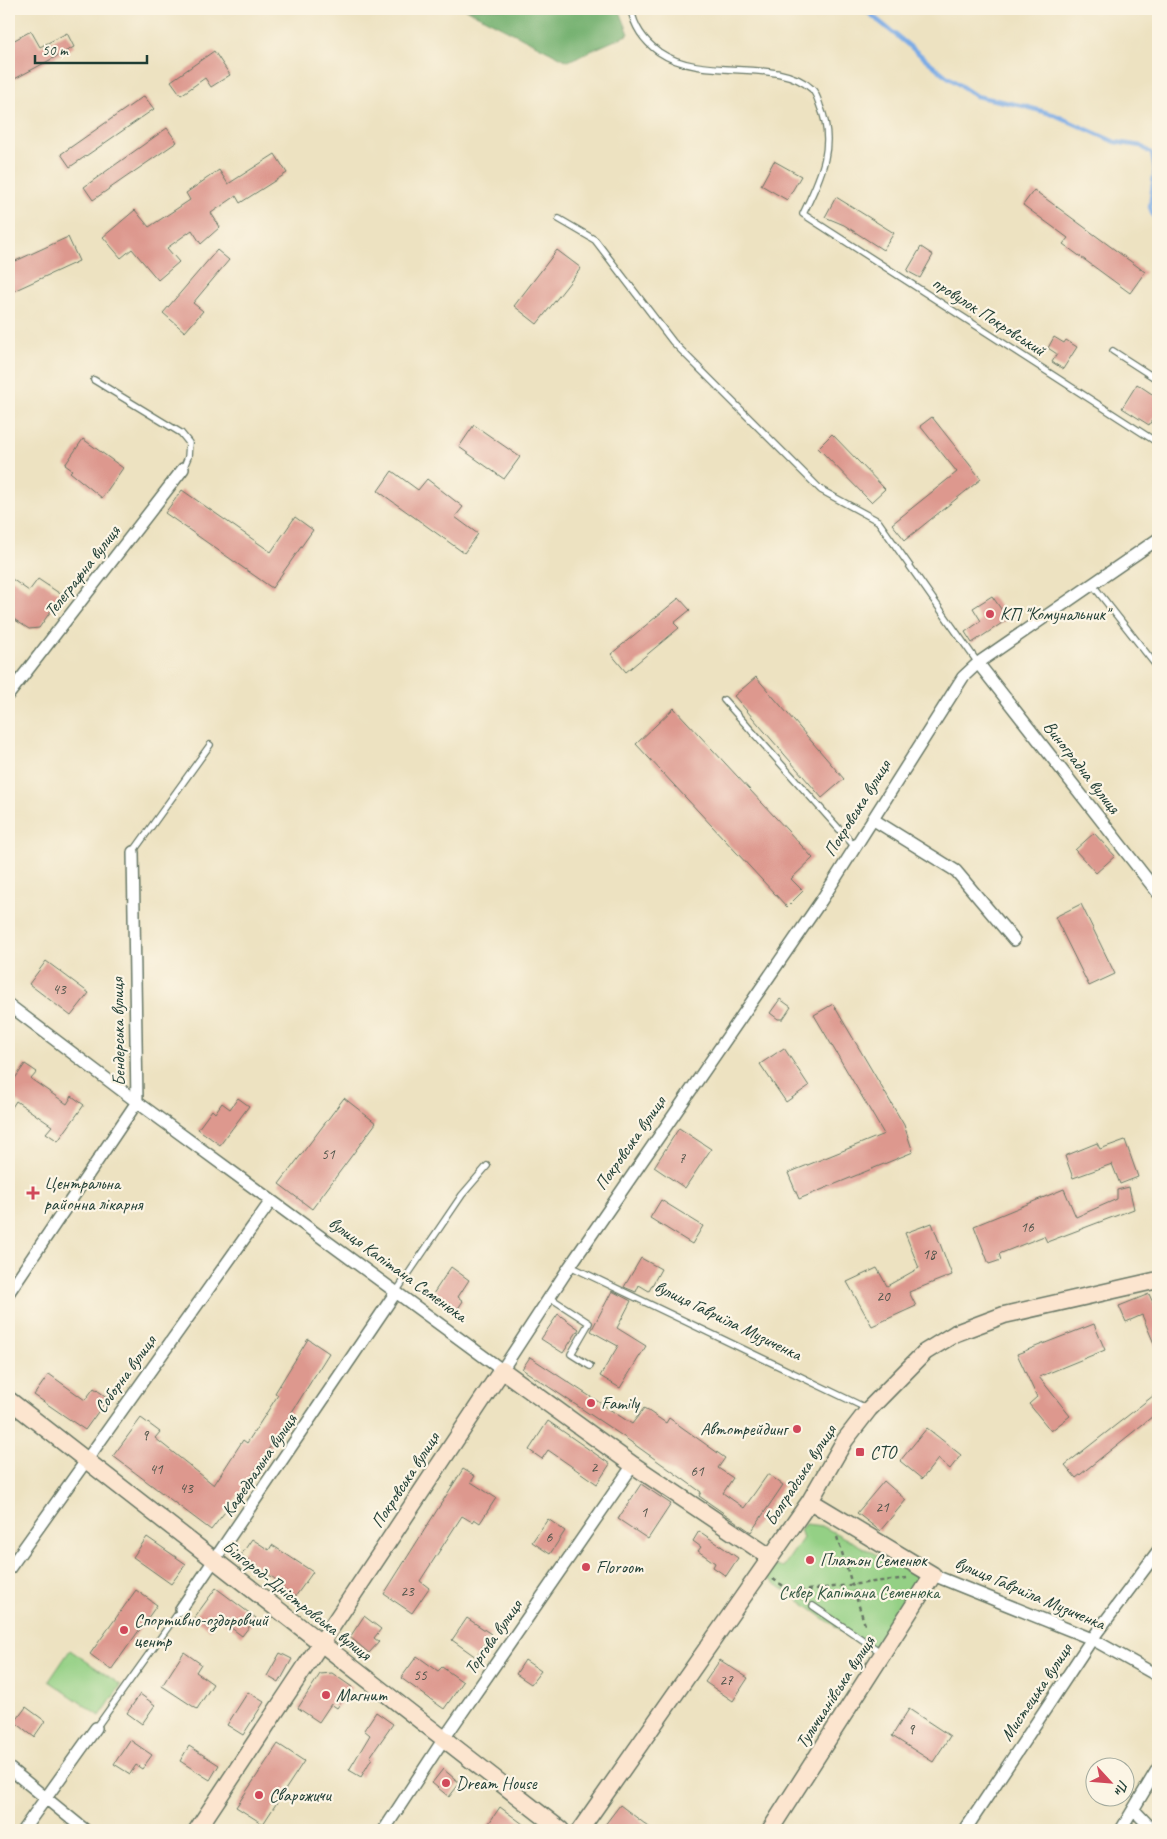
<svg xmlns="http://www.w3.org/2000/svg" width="1167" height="1839" viewBox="0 0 1167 1839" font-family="Caveat,sans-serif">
  <rect width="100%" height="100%" fill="#fcf5e5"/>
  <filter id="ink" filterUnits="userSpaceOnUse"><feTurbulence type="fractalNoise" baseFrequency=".02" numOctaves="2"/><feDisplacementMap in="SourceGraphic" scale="10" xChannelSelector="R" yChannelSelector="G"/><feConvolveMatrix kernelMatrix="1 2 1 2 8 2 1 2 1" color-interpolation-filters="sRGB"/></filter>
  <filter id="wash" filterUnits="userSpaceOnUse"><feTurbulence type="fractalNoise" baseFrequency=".0096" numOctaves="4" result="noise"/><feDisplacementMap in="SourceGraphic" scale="20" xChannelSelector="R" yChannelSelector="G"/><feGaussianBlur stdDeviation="1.12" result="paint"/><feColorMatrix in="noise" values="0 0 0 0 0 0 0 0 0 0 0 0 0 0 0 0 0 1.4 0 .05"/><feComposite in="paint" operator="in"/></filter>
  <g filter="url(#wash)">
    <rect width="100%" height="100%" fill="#ede2c1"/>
    <path fill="#94d085" stroke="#5a865c" d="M806,1524L822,1526L921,1578L874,1654L766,1577L773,1566L783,1567L803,1538L800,1529Z
      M70,1650L121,1685L100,1716L49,1681Z"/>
    <path fill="#77b272" stroke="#4b7853" d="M466,9H619L629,34L568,61Z"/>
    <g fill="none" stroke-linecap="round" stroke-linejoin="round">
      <path stroke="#7aabe5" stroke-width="4.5" d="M864,9L945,75L976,96L1024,106L1055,115L1115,142L1141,146L1152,154L1155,169L1150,207L1158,227"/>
    </g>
    <g id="blocks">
      <path fill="#dd988e" d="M31,31L40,47L67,33L74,47L9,82V43Z
        M214,51L230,75L211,87L205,78L181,95L171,81Z
        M144,96L154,109L70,167L61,154Z
        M167,128L177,142L93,200L84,187Z
        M275,154L287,173L240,203L236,196L211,213L220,227L201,244L192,230L167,248L179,262L158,280L132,249L121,258L103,237L135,210L149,227L190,200L186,193L219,170L228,184Z
        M774,161L801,176L787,200L761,185Z
        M1034,190L1145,272L1130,293L1063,244L1068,238L1023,205Z
        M836,197L894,233L883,250L844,225L825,217Z
        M68,237L79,261L9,293V264Z
        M921,247L933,255L920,278L907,271Z
        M217,250L229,260L193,303L203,311L185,332L163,313Z
        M557,250L581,268L537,324L514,306Z
        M1054,337L1064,343L1066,340L1077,347L1063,369L1052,362L1057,354L1048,348Z
        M1137,384L1158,398V410L1149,425L1122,408Z
        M932,417L981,479L905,540L892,524L957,472L920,426Z
        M474,425L520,457L504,479L459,447Z
        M832,434L885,489L871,502L818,448Z
        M83,439L123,468L102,498L70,472L72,470L65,465Z
        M392,471L418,490L427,479L463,507L455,517L478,534L464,553L378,491Z
        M182,490L271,552L295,517L313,530L272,588L165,513Z
        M9,577L29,591L38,579L62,595L39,628L29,629L9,616Z
        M992,596L1008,619L972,643L965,632L981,621L973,608Z
        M679,598L690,610L674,623L679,628L626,672L611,654Z
        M756,677L844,779L822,798L734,696Z
        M674,708L813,858L791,879L803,891L787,907L636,744Z
        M1094,833L1115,856L1096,873L1075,850Z
        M1081,904L1115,974L1089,986L1055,917Z
        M46,961L89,993L71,1016L29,984Z
        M780,999L791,1007L783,1019H778L770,1013Z
        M833,1004L904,1125L913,1152L799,1199L788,1173L884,1134L814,1015Z
        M784,1048L809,1086L786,1102L760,1064Z
        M25,1064L37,1072L31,1079L67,1104L72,1096L84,1105L58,1141L46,1133L52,1126L16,1101L9,1112V1087Z
        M238,1098L249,1106L220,1145L198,1129L212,1110L215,1113L222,1103L230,1109Z
        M344,1098L376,1123L312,1209L279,1184Z
        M679,1128L711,1149L685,1188L654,1167Z
        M1125,1140L1138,1177L1120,1184L1112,1164L1073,1178L1065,1156L1097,1143L1100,1149Z
        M1129,1187L1134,1209L1047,1242L1044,1236L999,1254L1001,1260L989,1264L974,1226L1064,1189L1076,1217L1117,1199V1190Z
        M661,1200L703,1226L692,1244L650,1218Z
        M932,1223L952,1275L909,1292L916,1306L872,1326L847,1282L877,1268L887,1286L919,1268L905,1233Z
        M641,1258L661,1269L649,1291L639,1285L636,1292L624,1287Z
        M451,1267L469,1280L458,1297L463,1301L455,1313L431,1297Z
        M612,1291L631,1301L617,1328L646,1346L620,1388L600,1376L618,1346L591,1331Z
        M1149,1294L1158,1314V1353L1142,1315L1126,1322L1119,1306Z
        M558,1314L579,1329L563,1353L541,1339Z
        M1094,1324L1105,1350L1039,1377L1070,1416L1051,1431L1029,1404L1037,1397L1017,1354Z
        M308,1339L329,1353L248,1482L211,1530L113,1456L141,1418L160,1432L155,1438L214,1485L243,1440L247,1443L278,1395L275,1393Z
        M530,1357L632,1424L644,1408L666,1423L669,1418L725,1458L718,1468L733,1478L723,1493L744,1508L768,1474L783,1485L751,1532L699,1496L701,1492L624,1437L522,1369Z
        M49,1374L85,1400L94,1388L108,1398L85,1430L34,1395Z
        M1158,1392V1412L1076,1478L1065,1465Z
        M548,1421L610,1464L597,1484L548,1450L542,1459L529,1450Z
        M927,1428L961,1455L950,1469L938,1459L922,1479L900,1461Z
        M463,1469L475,1476L471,1482L496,1498L480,1523L474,1519L472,1522L462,1516L420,1581L429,1588L412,1613L384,1594Z
        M884,1481L906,1500L880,1531L857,1513Z
        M641,1484L671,1504L648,1539L618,1519Z
        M548,1519L565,1531L550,1554L532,1542Z
        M699,1531L738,1558L726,1576L713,1567L715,1563L698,1551L701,1547L693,1541Z
        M147,1537L186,1564L171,1584L133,1557Z
        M252,1539L269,1550L272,1545L313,1572L295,1597L281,1587L282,1584L241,1555Z
        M216,1588L256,1618L242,1636L218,1618L210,1630L194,1618Z
        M136,1590L157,1605L111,1670L90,1654Z
        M364,1616L381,1629L374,1638L379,1642L369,1653L350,1637Z
        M467,1618L491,1634L476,1657L452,1640Z
        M184,1652L201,1664L196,1672L213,1684L197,1709L162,1686Z
        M280,1653L292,1659L279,1683L267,1676Z
        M417,1656L438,1671L442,1667L463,1682L444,1709L401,1678Z
        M525,1660L541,1671L531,1684L516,1674Z
        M720,1660L748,1678L733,1701L705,1682Z
        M332,1673L352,1687L337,1708L331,1704L319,1722L298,1708L320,1674Z
        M248,1692L264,1702L243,1735L227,1725Z
        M140,1694L155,1705L142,1724L127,1713Z
        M26,1707L45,1721L34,1737L15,1722Z
        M909,1709L950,1736L933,1762L892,1736Z
        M376,1712L393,1724L370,1757L372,1758L361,1777L349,1770L370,1735L364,1730Z
        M130,1740L152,1755L142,1769L136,1765L130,1774L114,1764Z
        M278,1744L304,1761L263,1824L236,1807Z
        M189,1746L219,1765L210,1780L180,1761Z
        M443,1769L460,1783L449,1797L432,1783Z
        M620,1805L653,1830H601Z
        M500,1807L531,1830H493L487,1826Z"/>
    </g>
  </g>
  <g filter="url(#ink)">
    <use href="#blocks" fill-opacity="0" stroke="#677765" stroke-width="1"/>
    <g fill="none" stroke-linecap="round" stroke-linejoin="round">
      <defs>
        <path id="lane" d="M631,9C634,27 644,41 659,52C704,83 777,56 812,89C816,93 818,100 820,106C837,146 820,178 803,214L1158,443
          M559,219L595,240L673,342L821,490L878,521L978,663
          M1113,351L1158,380
          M94,380L181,433L189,443L188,457L183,469
          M1092,584L1158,668
          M724,700L856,848
          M133,852L210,745
          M570,1266L868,1409
          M396,1292L462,1195L487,1166
          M549,1297L589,1323L571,1354L590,1366
          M813,1606L882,1653
          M96,1728L181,1609"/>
        <path id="street" d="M978,663L1158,893
          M9,694L183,469
          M874,820L956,871L1014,940
          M9,1005L137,1102L502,1370L570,1266L821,901L963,677L978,663L1158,539
          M9,1292L137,1102L133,852
          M9,1569L271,1201
          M933,1575L1092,1639L1158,1676
          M181,1609L396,1292
          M9,1768L85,1830
          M1134,1810L1153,1830
          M23,1830L96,1728
          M384,1830L443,1740L633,1465
          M965,1830L1092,1639L1158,1551
          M1121,1830L1158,1768"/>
        <path id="secondary" d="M9,1400L561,1830
          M197,1830L502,1370L633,1465L770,1557
          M580,1830L810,1501L845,1440L869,1409L925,1352L956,1333L1004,1315L1158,1280
          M770,1830L933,1575L810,1501"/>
      </defs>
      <use href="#lane" stroke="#677765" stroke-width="8"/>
      <use href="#street" stroke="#677765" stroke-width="14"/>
      <use href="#secondary" stroke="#677765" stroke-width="19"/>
      <path stroke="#677765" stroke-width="2.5" stroke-dasharray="4 4" stroke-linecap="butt" d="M837,1537L866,1628
        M773,1579L806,1601
        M792,1592L907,1578"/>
      <use href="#lane" stroke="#fff" stroke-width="5.5"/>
      <use href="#street" stroke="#fff" stroke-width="11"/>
      <use href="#secondary" stroke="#fce5cf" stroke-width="16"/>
    </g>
  </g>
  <g fill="#d1495b" stroke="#fcf5e5" stroke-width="2">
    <circle cx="990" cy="614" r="5"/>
    <path d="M30.5 1185.5h5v5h5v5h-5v5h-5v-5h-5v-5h5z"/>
    <circle cx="591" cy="1403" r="5"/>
    <circle cx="797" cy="1429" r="5"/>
    <rect x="855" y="1447" width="10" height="10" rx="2.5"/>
    <circle cx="810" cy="1560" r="5"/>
    <circle cx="586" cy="1567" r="5"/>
    <circle cx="124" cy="1630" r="5"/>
    <circle cx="326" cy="1695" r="5"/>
    <circle cx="446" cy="1783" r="5"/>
    <circle cx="259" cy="1795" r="5"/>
  </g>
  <g text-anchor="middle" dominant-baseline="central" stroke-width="4.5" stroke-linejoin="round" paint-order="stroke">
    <g font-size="15" fill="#4e544a">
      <text x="59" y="989">43</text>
      <text x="328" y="1154">51</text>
      <text x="682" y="1158">7</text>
      <text x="1027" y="1227">16</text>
      <text x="929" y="1254">18</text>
      <text x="883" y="1296">20</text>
      <text x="145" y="1435">9</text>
      <text x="594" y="1467">2</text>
      <text x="156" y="1469">41</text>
      <text x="697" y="1471">61</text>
      <text x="186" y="1488">43</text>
      <text x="882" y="1507">21</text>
      <text x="644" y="1512">1</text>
      <text x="549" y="1537">6</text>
      <text x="407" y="1591">23</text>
      <text x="420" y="1675">55</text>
      <text x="726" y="1680">27</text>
      <text x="911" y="1729">9</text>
    </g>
    <g font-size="18" fill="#1f3d34" stroke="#fcf5e5">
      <text transform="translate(989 316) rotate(33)">провулок Покровський</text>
      <text transform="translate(82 571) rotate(-52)">Телеграфна вулиця</text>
      <text transform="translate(1082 767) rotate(52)">Виноградна вулиця</text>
      <text transform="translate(857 808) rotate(-58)">Покровська вулиця</text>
      <text transform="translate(118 1032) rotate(-91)">Бендерська вулиця</text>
      <text transform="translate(630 1143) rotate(-55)">Покровська вулиця</text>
      <text transform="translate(398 1269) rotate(36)">вулиця Капітана Семенюка</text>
      <text transform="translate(728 1320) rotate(26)">вулиця Гавриїла Музиченка</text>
      <text transform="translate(125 1374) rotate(-54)">Соборна вулиця</text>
      <text transform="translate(259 1465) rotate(-56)">Кафедральна вулиця</text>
      <text transform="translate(800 1475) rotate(-57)">Болградська вулиця</text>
      <text transform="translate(405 1480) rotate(-57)">Покровська вулиця</text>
      <text transform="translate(1030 1593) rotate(23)">вулиця Гавриїла Музиченка</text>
      <text transform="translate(297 1600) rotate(38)">Білгород-Дністровська вулиця</text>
      <text transform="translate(493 1637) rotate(-55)">Торгова вулиця</text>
      <text transform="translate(835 1692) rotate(-57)">Тульчианівська вулиця</text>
      <text transform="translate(1036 1692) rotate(-56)">Мистецька вулиця</text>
    </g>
    <g font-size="18" fill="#1f3d34" stroke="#fcf5e5" text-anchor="start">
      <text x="1000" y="614">КП "Комунальник"</text>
      <text x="44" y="1183">Центральна<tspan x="44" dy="21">районна лікарня</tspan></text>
      <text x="601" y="1403">Family</text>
      <text x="787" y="1429" text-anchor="end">Автотрейдинг</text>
      <text x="870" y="1452">СТО</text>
      <text x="820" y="1560">Платон Семенюк</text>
      <text x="596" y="1567">Floroom</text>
      <text x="134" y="1620">Спортивно-оздоровчий<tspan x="134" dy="21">центр</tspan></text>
      <text x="336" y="1695">Магнит</text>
      <text x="456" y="1783">Dream House</text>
      <text x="269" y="1795">Сварожичи</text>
    </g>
    <g font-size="18" fill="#365a44" stroke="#fcf5e5">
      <text x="859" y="1592">Сквер Капітана Семенюка</text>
    </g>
  </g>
  <rect width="1167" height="1839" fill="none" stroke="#fcf5e5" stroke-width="30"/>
  <g transform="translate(1110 1782) rotate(116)"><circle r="24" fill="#fcf5e5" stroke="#a4ab9e"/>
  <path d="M0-4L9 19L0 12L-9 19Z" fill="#d1495b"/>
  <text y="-8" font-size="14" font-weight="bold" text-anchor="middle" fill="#1f3d34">Пн</text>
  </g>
  <path d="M35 55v8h112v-8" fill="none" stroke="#1f3d34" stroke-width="2.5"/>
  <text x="42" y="55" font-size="15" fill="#1f3d34" stroke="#fcf5e5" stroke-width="4" paint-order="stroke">50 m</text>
</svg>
